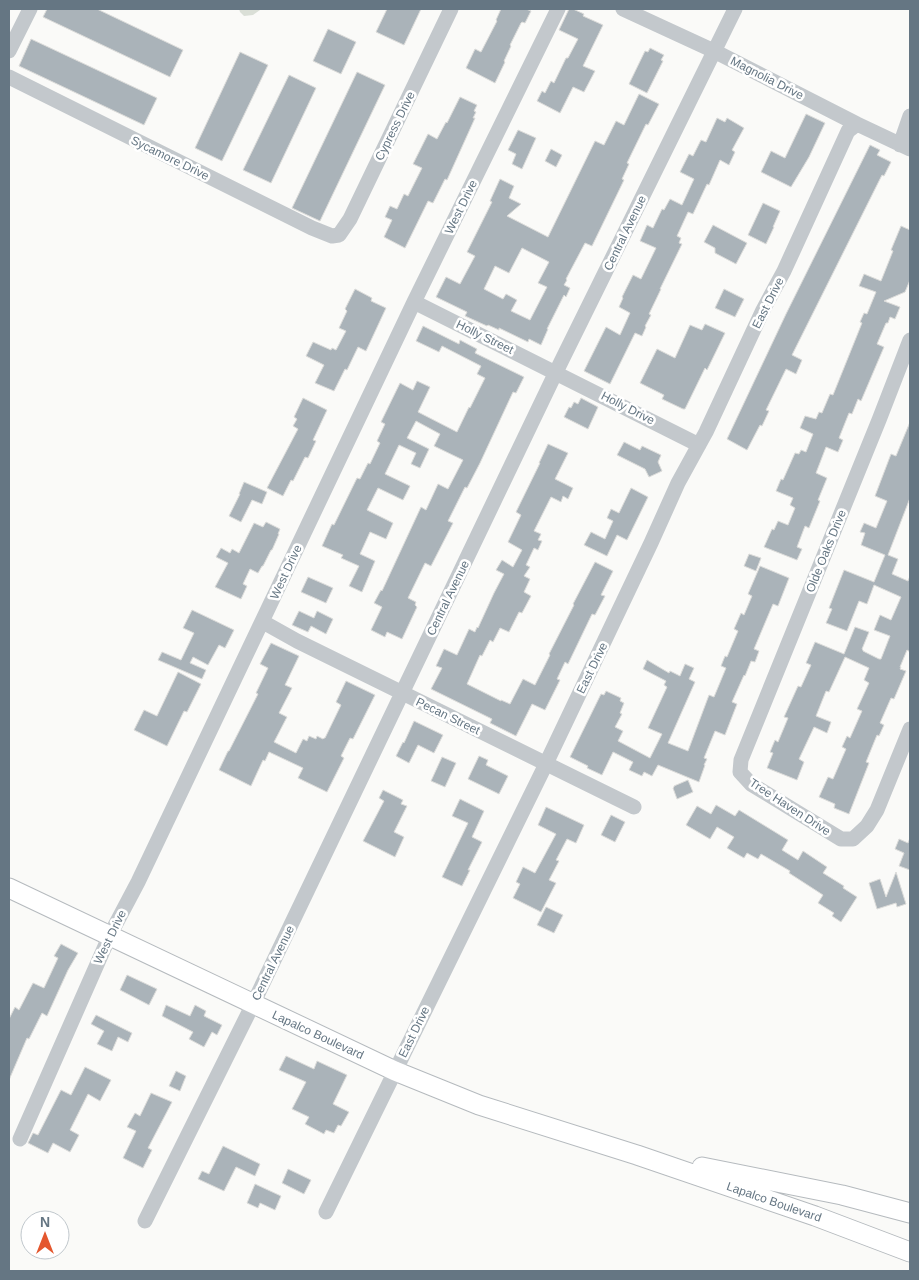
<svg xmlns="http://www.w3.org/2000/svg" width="919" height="1280" viewBox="0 0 919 1280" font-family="Arial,sans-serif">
  <rect width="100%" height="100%" fill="#fafaf8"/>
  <path fill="#dadfd7" d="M239,9H260V10L253,15L244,16L240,12Z"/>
  <path fill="#aab3b9" stroke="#dcdcda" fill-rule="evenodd" d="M47,9H97L183,50L170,77L43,17Z
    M387,9H421L404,45L376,32Z
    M501,9H526L531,11L525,23L522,22L521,23L510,45L511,46L504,61L505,62L495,83L466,68L475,49L481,52L497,21L496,20Z
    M569,9H573L584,14L583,16L603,25L583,66L595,71L584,92L573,87L560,113L537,101L542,91L545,93L551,81L554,83L566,58H568L578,39L559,30Z
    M328,29L356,42L341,74L313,61Z
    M31,39L157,98L144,125L19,66Z
    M650,48L664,55L661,60L663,61L647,93L629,84L645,51L648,52Z
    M240,52L268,65L222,161L195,148Z
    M357,72L385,85L320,221L292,208Z
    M289,75L316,88L271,183L243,170Z
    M639,94L659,104L648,125L646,124L627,163L629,164L622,179L624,180L592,246L585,243L566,279L567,280L564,285L570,288L566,297L564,295L547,329H548L541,345L529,339L528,342L499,328V330L488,325L487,326L465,316L467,312L436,297L446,277L460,284L475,256L467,252L492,202L490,201L500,179L514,186L509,198L521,204L507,216L548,237L595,141L604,145L616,121L624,125ZM522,248L549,262L538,283L547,287L530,320L511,311L517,300L506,294L503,299L484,289L495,266L509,273Z
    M460,97L477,105L474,111L476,112L473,118H475L447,180L445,179L433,203L428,201L405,248L384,237L392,220L385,217L390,206L397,209L404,194L408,196L422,168L413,164L428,134L437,139L446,122L447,123Z
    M806,114L825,123L809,157L791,187L761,172L771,151L785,158Z
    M717,118L725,122L727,118L744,128L732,150L735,152L729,165L720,160L709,185L707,184L693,214L688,212L677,236L681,238L679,243L682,244L660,289H661L649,314L651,315L645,326L646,327L642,336L635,333L610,384L584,371L606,327L620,335L630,313L619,307L623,298L622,297L633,275L641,279L656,248L640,241L647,225L653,228L662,209L664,210L670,199L682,205L694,179L680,172L689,154L693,156L701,140L706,142Z
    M518,130L536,138L522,169L512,164L516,154L508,150Z
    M870,145L880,150L877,155L891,162L884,176L882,175L792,355L802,360L796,374L786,369L766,410L769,411L762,426L760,425L747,450L727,439L786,314Z
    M551,149L562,155L556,167L545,161Z
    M763,203L780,211L773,227H774L766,244L748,235Z
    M713,225L747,243L736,264L715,253V248L704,242Z
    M901,226L910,230V280L905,292L884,301L900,307L895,319L890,317L888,323H886L877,344L884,347L861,401L858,399L852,414L849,413L839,438L843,440L838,452L826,447L816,473L827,478L818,500L820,501L809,528L805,526L797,547L802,549L797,560L764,547L772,529L774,530L778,521L788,525L795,508L790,505L793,498L776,491L781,479L783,480L795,453L799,454L801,450L806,452L813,434L800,428L805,416L816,419L819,412L822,413L830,394L833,395L862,323L860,322L864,313L867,314L876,292L859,286L864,274L881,281L893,251L891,250Z
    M355,289L372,298L371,301L386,308L366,351L358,347L347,370L345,369L334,391L315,383L324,365L306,356L313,342L331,350L332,348L336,350L346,331L339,328L347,311L345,309Z
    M724,289L744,299L735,317L715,308Z
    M705,324L725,333L707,370L705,368L685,409H683L662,399L664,395L640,383L657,349L675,358L690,325L702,330Z
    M423,326L459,344L460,340L477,349L475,353L524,377L516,393L513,392L480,463L467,488L465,487L448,521L453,523L431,566L425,563L408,598L416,602L415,605L417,607L402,639L387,632L385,637L371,630L382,607L374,603L381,590L382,591L421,507L426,510L438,484L448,489L463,460L434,446L440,434L416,421L407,438L429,449L420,468L411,464L416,453L399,445L385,474L410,486L403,500L378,488L367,510L393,523L386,539L370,532L360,554L375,561L362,592L349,586L359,566L341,558L343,555L322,546L332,524L334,525L357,478L360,479L368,463L370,464L380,443L377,441L385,424L381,422L400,383L413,390L417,381L430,387L418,412L457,432L469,407L470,408L485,378L477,374L481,366L442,346L439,352L416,341Z
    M303,398L327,410L313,440L316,441L308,458L305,457L293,481L291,480L283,496L267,488L298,429L293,426L297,419L294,417Z
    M581,398L598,407L588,429L564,417L569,407L571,408L574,402L578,404Z
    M910,422V498L888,555L898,559L892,574L908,581L910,576V652L907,650L900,667H901L900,669L906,671L894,699L891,698L880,723L884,725L879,736L877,735L866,762L869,763L849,814L834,808L835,804L819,797L828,777L833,779L846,749L842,747L847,736L850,738L862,711L857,709L869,683L864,680L869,668L845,657L829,692L826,691L816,716L831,722L827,733L814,727L799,759L804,762L797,780L767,768L773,753L770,752L775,740L778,742L788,718L784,717L789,706L798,686L801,687L811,665L806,663L815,642L844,654L855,627L869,632L862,649L863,650V651L879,659H881L890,636L874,630L880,615L891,620L901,597L874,585L867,604L859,601L847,631L826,623L832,609L829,608L844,570L874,582L885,555L861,545L865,533L860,532L864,523L876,528L887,501L875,496L891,454L896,456Z
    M624,442L640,450L642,446L661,455L658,462L662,471L649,477L645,469L617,455Z
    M548,444L568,453L555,479L573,488L568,499L563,496L561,502L551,497L534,531L541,534L538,540L542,541L538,550L534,548L526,565L530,567L524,576L530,579L524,592L531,596L522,613L519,612L509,632L500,628L493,642L490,640L482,656L480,655L467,684L501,701V700L510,704L523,679L535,685L550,655L549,654L574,605L573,604L595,562L613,571L601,595L605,596L595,615L592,614L568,664L565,662L557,679L560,680L545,710L532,704L516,736L490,723L492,719L431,689L442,668L436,666L444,649L457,655L469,629L475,632L477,627L478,628L494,593L504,574L496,570L502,560L513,567L522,550L508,542L521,515L516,512L540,463H539Z
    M244,482L267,492L262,504L252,500L241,522L229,516L240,494H239Z
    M631,488L648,497L627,540L617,535L607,556L584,545L591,532L605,539L613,521L607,518L611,509L619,513Z
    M266,522L280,529L278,534H279L272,550H271L263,566H262L258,573L250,569L243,584L247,586L241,599L215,587L228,563L216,557L221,548L230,553L232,549L239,553L254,523L263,527Z
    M749,554L761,558L756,571L744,566Z
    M760,566L789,578L778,606L773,604L754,649L759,651L755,662L751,661L745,676L744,675L732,702L737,704L725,735L715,731L704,758L707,759L704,765H705L699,782L658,765L652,776L644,772L642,776L629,770L633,762L613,752L602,775L587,768L588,766L570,757L601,694L604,695L606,691L621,698L620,701L624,703L620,713L622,714L615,727L623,731L618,741L650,758L662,734L648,728L667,687L664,685L666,681L643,669L647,660L669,673L670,671L680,676L685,664L694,668L689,679L695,682L668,743L688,751L709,695L714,697L726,668L721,666L725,656L727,657L738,631L734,629L741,613L744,615L752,596L748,594Z
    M308,577L333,588L326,603L301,592Z
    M192,610L234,630L225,648L219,645L208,665L193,657L190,663L206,670L202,679L158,660L162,652L181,660L194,633L183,628Z
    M299,611L314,618L317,611L333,619L326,634L311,626L308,632L292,625Z
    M271,643L299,656L285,685L292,688L279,713L287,717L274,742L296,753L303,739L307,741L309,736L316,739L317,736L323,739L324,738H325L341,705L336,702L346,681L375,695L353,739L350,738L341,756L344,758L327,792L298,778L303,768L269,752L265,761L263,760L251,786L219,770L228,751H229L258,694L256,693L268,668L260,664Z
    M178,672L201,684L187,712L184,711L167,746L134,730L144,710L157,716Z
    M414,721L443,735L434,753L418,745L409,763L396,756L403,742L404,743Z
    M479,756L488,760L486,765L508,776L499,794L468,779Z
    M442,757L456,763L445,787L431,781Z
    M688,780L693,792L677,799L673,788L674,787V786Z
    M383,790L403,800L401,804L407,806L394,832L404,837L395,857L363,841L384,801L379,798Z
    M460,799L484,811L472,837L482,842L468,870H470L462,886L442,877L468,823L452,816Z
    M716,805L735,816L739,810L788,840L782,850L798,860L803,851L827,867L823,873L844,886L843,888L857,897L841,922L832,916L834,913L818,903L823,895L789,873L790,871L761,854L758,859L747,853L744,858L727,848L734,837L717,827L710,839L686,825L697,806L711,814Z
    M546,807L584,825L576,843L567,839L556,860L559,861L549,880L556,883L541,912L513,898L520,884L516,882L523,867L535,873L556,834L538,825Z
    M611,815L625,822L615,842L601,835Z
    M910,838V870L899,866L904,853L895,849L899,839L908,843Z
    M896,872L906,904L897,907L896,903L877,909L869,883L880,879L886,897Z
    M546,907L563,915L554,933L537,925Z
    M61,944L78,953L68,970L47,1016L42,1013L29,1039L27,1038L9,1080V1019L15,1007L19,1010L33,983L44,988L58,958L54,956Z
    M127,975L157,989L149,1005L120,990Z
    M166,1005L190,1016L195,1005L206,1011L204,1016L222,1025L217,1035L212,1032L204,1047L189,1039L193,1032L162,1016Z
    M96,1015L132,1033L128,1042L118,1037L112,1051L97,1044L104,1031L91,1024Z
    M286,1056L314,1069L317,1061L347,1075L333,1104L349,1112L341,1126L338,1125L334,1133L326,1130L324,1134L305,1124L309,1117L292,1109L306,1082L279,1070Z
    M85,1067L111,1080L100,1101L88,1094L70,1130L79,1135L70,1152L53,1143L48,1153L28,1143L33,1133L38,1135L61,1090L71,1095Z
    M176,1071L186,1076L180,1091L169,1086Z
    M151,1093L172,1102L148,1148L152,1150L143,1168L123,1158L136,1131L127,1127L135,1113L140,1116Z
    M223,1146L260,1164L255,1176L236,1167L224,1191L198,1179L202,1171L209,1174Z
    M288,1169L311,1180L304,1194L282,1183Z
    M255,1184L281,1196L275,1210L260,1203L258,1208L247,1203Z"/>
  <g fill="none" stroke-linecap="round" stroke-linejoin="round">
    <defs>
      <path id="major" d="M9,888L395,1071L479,1105L637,1155L815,1216L910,1252
        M702,1167L842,1195L910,1213"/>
    </defs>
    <use href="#major" stroke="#b5babe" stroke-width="21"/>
    <path stroke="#c3c8cc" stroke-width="15" d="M623,9L714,51L857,124L910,149
      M9,51L30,9
      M9,77L312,228L332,236L339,235L350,219L451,9
      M900,145L910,116
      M414,302L699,445
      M910,340L879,420L741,760L740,772L751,784L841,839H853L867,826L877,810L910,729
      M263,622L297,641L634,807
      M20,1139L110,935L138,882L414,302L558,9
      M326,1212L543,770L651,543L678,483L706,432L763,310L784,271L848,131L857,124
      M145,1221L253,1004L556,372L735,9"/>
    <use href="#major" stroke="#fff" stroke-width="19"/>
  </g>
  <g text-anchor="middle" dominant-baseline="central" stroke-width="5" stroke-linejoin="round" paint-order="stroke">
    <g font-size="12" fill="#657683" stroke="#fff">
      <text transform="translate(767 78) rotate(27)">Magnolia Drive</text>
      <text transform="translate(395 126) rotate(-64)">Cypress Drive</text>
      <text transform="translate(170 158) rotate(26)">Sycamore Drive</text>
      <text transform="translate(461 207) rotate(-64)">West Drive</text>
      <text transform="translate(625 233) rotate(-64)">Central Avenue</text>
      <text transform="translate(768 303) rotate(-63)">East Drive</text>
      <text transform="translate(485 337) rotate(26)">Holly Street</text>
      <text transform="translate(628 408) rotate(27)">Holly Drive</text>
      <text transform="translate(826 551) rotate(-68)">Olde Oaks Drive</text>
      <text transform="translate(286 572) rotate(-65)">West Drive</text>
      <text transform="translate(448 598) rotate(-64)">Central Avenue</text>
      <text transform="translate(592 668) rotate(-64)">East Drive</text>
      <text transform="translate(448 716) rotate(26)">Pecan Street</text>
      <text transform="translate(790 807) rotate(33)">Tree Haven Drive</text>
      <text transform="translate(110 937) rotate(-64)">West Drive</text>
      <text transform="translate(273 963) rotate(-64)">Central Avenue</text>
      <text transform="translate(414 1032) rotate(-64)">East Drive</text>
      <text transform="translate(318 1035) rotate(25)">Lapalco Boulevard</text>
      <text transform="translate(774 1202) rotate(19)">Lapalco Boulevard</text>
    </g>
  </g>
  <rect width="919" height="1280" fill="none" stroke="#657683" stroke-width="20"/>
  <g transform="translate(45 1235)"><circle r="24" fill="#ffffff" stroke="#c1c8cd"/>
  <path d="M0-4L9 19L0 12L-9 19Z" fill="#e4572e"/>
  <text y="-8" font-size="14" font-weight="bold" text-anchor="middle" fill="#657683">N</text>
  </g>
</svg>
